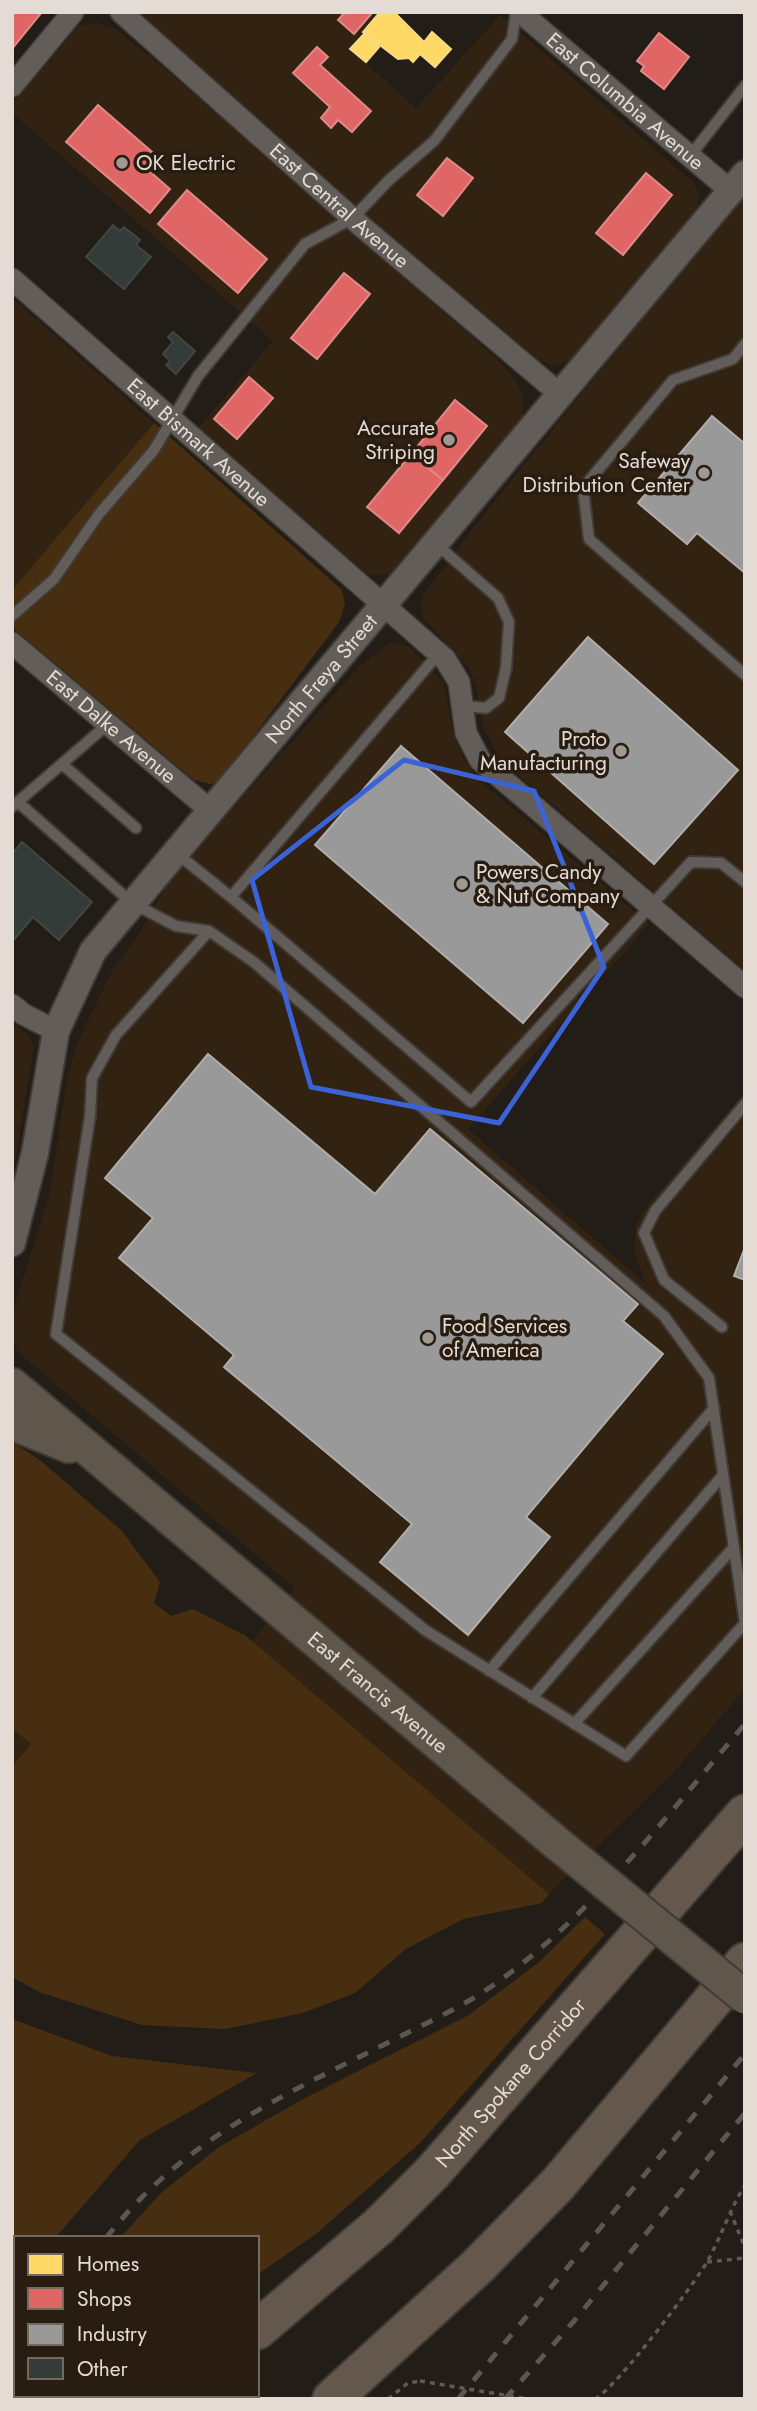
<svg xmlns="http://www.w3.org/2000/svg" width="757" height="2411" viewBox="0 0 757 2411" font-family="Jost,sans-serif">
  <rect width="100%" height="100%" fill="#231d17"/>
  <path fill="#312212" d="M129,12H379L349,48L416,108L500,15L695,184L699,198L696,211L579,354L566,362L554,365L535,360L399,249Z
    M97,23L117,30L206,103L497,359L516,381L524,398L522,422L398,568L388,575L367,574L197,429L273,341L12,113V104L77,27Z
    M745,192V971L501,760L484,730L477,689L469,668L424,619L421,608L423,595L477,523Z
    M12,298L154,423L12,590Z
    M391,642L410,647L444,683L453,733L463,757L479,780L649,924L468,1129L646,1284L634,1253L636,1225L644,1209L745,1092V1689L675,1771L549,1894L251,1642L295,1588L28,1361L17,1350L13,1338L12,1314L49,1196L67,1080L75,1048L112,971L141,931L173,874L359,667Z
    M12,1023L27,1034L34,1046L12,1181Z
    M12,1729L31,1744L12,1767Z"/>
  <path fill="#482e10" d="M154,423L342,590L345,604L339,622L220,781L210,784L194,780L12,627V590Z
    M12,1442L40,1460L122,1531L160,1582L154,1603L171,1616L193,1609L246,1636L549,1894L542,1903L463,1919L406,1949L355,1993L303,2013L225,2029L142,2025L39,1992L12,1977V1767L31,1744L12,1729Z
    M585,1917L605,1934L420,2143L317,2233L257,2275V2238H120L161,2193L219,2147L305,2098L467,2016L538,1963Z
    M12,2019L112,2056L257,2073L140,2140L55,2238H16V2310L12,2316Z"/>
  <path fill="#ffd966" stroke="#f7da87" stroke-width="2" d="M380,12H394L424,42L432,32L451,49L435,67L420,54L413,62L409,58L398,59L363,32Z
    M364,34L379,47L366,62L350,49Z"/>
  <path fill="#e06666" stroke="#e18987" stroke-width="2" d="M12,12H42L12,49Z
    M345,12H373L354,34L338,20Z
    M659,33L689,57L664,89L641,71L644,66L637,61Z
    M317,47L328,57L320,65L371,111L352,132L338,120L331,128L321,118L330,107L293,73Z
    M98,105L158,157L147,169L170,189L150,213L66,142Z
    M447,158L473,178L443,216L417,195Z
    M646,173L672,195L623,255L596,233Z
    M187,190L267,259L238,293L158,224Z
    M344,273L370,294L317,359L291,338Z
    M249,377L273,398L237,439L214,419Z
    M455,400L487,426L443,480L411,454Z
    M411,454L443,480L399,533L367,507Z"/>
  <path fill="#999" stroke="#b0adab" stroke-width="2" d="M712,416L745,444V573L697,533L687,544L638,503Z
    M588,637L738,770L654,864L505,732Z
    M401,746L608,924L523,1023L315,845Z
    M208,1054L375,1194L430,1129L638,1304L623,1321L663,1354L526,1517L550,1537L468,1635L380,1562L412,1524L224,1367L234,1355L119,1258L153,1218L105,1178Z
    M745,1247V1280L734,1276Z"/>
  <path fill="#343c39" stroke="#434542" stroke-width="2" d="M113,225L120,231L124,227L140,240L136,245L151,257L124,289L86,257Z
    M173,332L195,351L176,374L166,365L170,361L163,354L173,342L168,337Z
    M22,842L92,902L59,940L33,917L12,942V854Z"/>
  <g fill="none" stroke-linecap="round" stroke-linejoin="round">
    <defs>
      <path id="service" d="M690,156L745,86
        M745,344L733,359L673,380L583,488L589,539L745,675
        M436,544L498,598L509,622L506,668L499,698L486,708L464,706
        M12,616L54,579L99,514L154,450L198,376L305,244L353,218L389,180L434,141L512,39L516,12
        M62,764L136,828
        M18,802L132,903L176,926L209,931L116,1035L92,1078L90,1116L56,1334L425,1630L626,1756L745,1623L709,1378L664,1316L255,963L209,931
        M12,807L108,724
        M175,852L231,897L439,653
        M231,897L471,1102L691,862L721,863L745,882
        M722,1327L664,1280L644,1233L655,1211L745,1104
        M489,1671L714,1408
        M532,1698L723,1475
        M574,1724L734,1547"/>
      <g id="minor">
        <path id="s1" d="M121,12L360,225L561,395"/>
        <path id="s2" d="M520,12L731,191"/>
        <path d="M12,86L73,12"/>
        <path id="s3" d="M12,279L445,659L459,682L466,733L480,760L745,987"/>
        <path id="s4" d="M12,643L210,810"/>
        <path d="M12,1005L23,1014L56,1031"/>
      </g>
      <g id="tertiary">
        <path id="s5" d="M12,1243L35,1153L56,1031L93,951L745,174"/>
      </g>
      <g id="primary">
        <path id="s6" d="M12,1385L553,1840"/>
        <path d="M12,1423L69,1446"/>
      </g>
      <g id="motorway">
        <path id="s7" d="M257,2330L379,2226L433,2172L745,1814"/>
        <path d="M112,2399L118,2395"/>
        <path d="M167,2399L172,2395"/>
        <path d="M332,2399L478,2266L558,2184L745,1962"/>
      </g>
    </defs>
    <use href="#service" stroke="#3f3a36" stroke-width="14"/>
    <use href="#minor" stroke="#3f3a36" stroke-width="24"/>
    <use href="#tertiary" stroke="#3f3a36" stroke-width="30"/>
    <use href="#primary" stroke="#3f3a36" stroke-width="37"/>
    <use href="#motorway" stroke="#3f3a36" stroke-width="42"/>
    <path stroke="#5f5a55" stroke-width="3.5" stroke-dasharray="5 5" stroke-linecap="butt" d="M730,2211L745,2248
      M707,2262L745,2258
      M388,2399L408,2383L420,2381
      M595,2399C617,2387 692,2287 707,2262C721,2237 730,2209 745,2185"/>
    <use href="#service" stroke="#625d58" stroke-width="10"/>
    <use href="#minor" stroke="#625d58" stroke-width="21"/>
    <use href="#tertiary" stroke="#625d58" stroke-width="26"/>
    <use href="#primary" stroke="#5f564c" stroke-width="33"/>
    <use href="#motorway" stroke="#63584b" stroke-width="38"/>
    <path stroke="#5a5651" stroke-width="5" stroke-dasharray="12 12" stroke-linecap="butt" d="M106,2238C186,2136 287,2094 399,2037C431,2021 463,2006 492,1986C591,1917 667,1815 745,1724
      M23,2399L24,2395
      M458,2399L745,2054
      M505,2399L574,2321L745,2113"/>
    <defs>
      <path id="primary-bridge" d="M553,1840L745,1997"/>
    </defs>
    <use href="#primary-bridge" stroke="#3f3a36" stroke-width="37" stroke-linecap="butt"/>
    <path stroke="#5f5a55" stroke-width="3.5" stroke-dasharray="5 5" stroke-linecap="butt" d="M420,2381L528,2399"/>
    <use href="#primary-bridge" stroke="#5f564c" stroke-width="33"/>
  </g>
  <path fill="none" stroke="#3b63d7" stroke-width="5" stroke-linejoin="round" d="M404,760L534,791L604,967L499,1123L311,1087L252,880Z"/>
  <g fill="#a09992" stroke="#291d11" stroke-width="2.5">
    <circle cx="122" cy="163" r="7"/>
    <circle cx="449" cy="440" r="7"/>
    <circle cx="704" cy="473" r="7"/>
    <circle cx="621" cy="751" r="7"/>
    <circle cx="462" cy="884" r="7"/>
    <circle cx="428" cy="1338" r="7"/>
  </g>
  <g text-anchor="middle" dominant-baseline="central" stroke-width="7" stroke-linejoin="round" paint-order="stroke">
    <g font-size="21" fill="#e4dcd4" stroke="#291d11">
      <text stroke="none"><textPath href="#s2" startOffset="138">East Columbia Avenue</textPath></text>
      <text stroke="none"><textPath href="#s1" startOffset="292">East Central Avenue</textPath></text>
      <text stroke="none"><textPath href="#s3" startOffset="248">East Bismark Avenue</textPath></text>
      <text stroke="none"><textPath href="#s5" startOffset="660">North Freya Street</textPath></text>
      <text stroke="none"><textPath href="#s4" startOffset="130">East Dalke Avenue</textPath></text>
      <text stroke="none"><textPath href="#s6" startOffset="478">East Francis Avenue</textPath></text>
      <text stroke="none"><textPath href="#s7" startOffset="355">North Spokane Corridor</textPath></text>
    </g>
    <g font-size="21" fill="#e4dcd4" stroke="#291d11" text-anchor="start">
      <text x="136" y="163">OK Electric</text>
      <text x="435" y="428" text-anchor="end">Accurate<tspan x="435" dy="24">Striping</tspan></text>
      <text x="690" y="461" text-anchor="end">Safeway<tspan x="690" dy="24">Distribution Center</tspan></text>
      <text x="607" y="739" text-anchor="end">Proto<tspan x="607" dy="24">Manufacturing</tspan></text>
      <text x="476" y="872">Powers Candy<tspan x="476" dy="24">&amp; Nut Company</tspan></text>
      <text x="442" y="1326">Food Services<tspan x="442" dy="24">of America</tspan></text>
    </g>
  </g>
  <rect width="757" height="2411" fill="none" stroke="#e4dcd4" stroke-width="28"/>
  <rect x="14" y="2236" width="245" height="161" fill="#291d11" stroke="#74695f" stroke-width="2"/>
  <rect x="28" y="2254" width="35" height="21" fill="#ffd966" stroke="#74695f" stroke-width="2"/>
  <text x="77" y="2271" font-size="21" fill="#e4dcd4">Homes</text>
  <rect x="28" y="2288" width="35" height="21" fill="#e06666" stroke="#74695f" stroke-width="2"/>
  <text x="77" y="2306" font-size="21" fill="#e4dcd4">Shops</text>
  <rect x="28" y="2324" width="35" height="21" fill="#999999" stroke="#74695f" stroke-width="2"/>
  <text x="77" y="2341" font-size="21" fill="#e4dcd4">Industry</text>
  <rect x="28" y="2358" width="35" height="21" fill="#343c39" stroke="#74695f" stroke-width="2"/>
  <text x="77" y="2376" font-size="21" fill="#e4dcd4">Other</text>
</svg>
